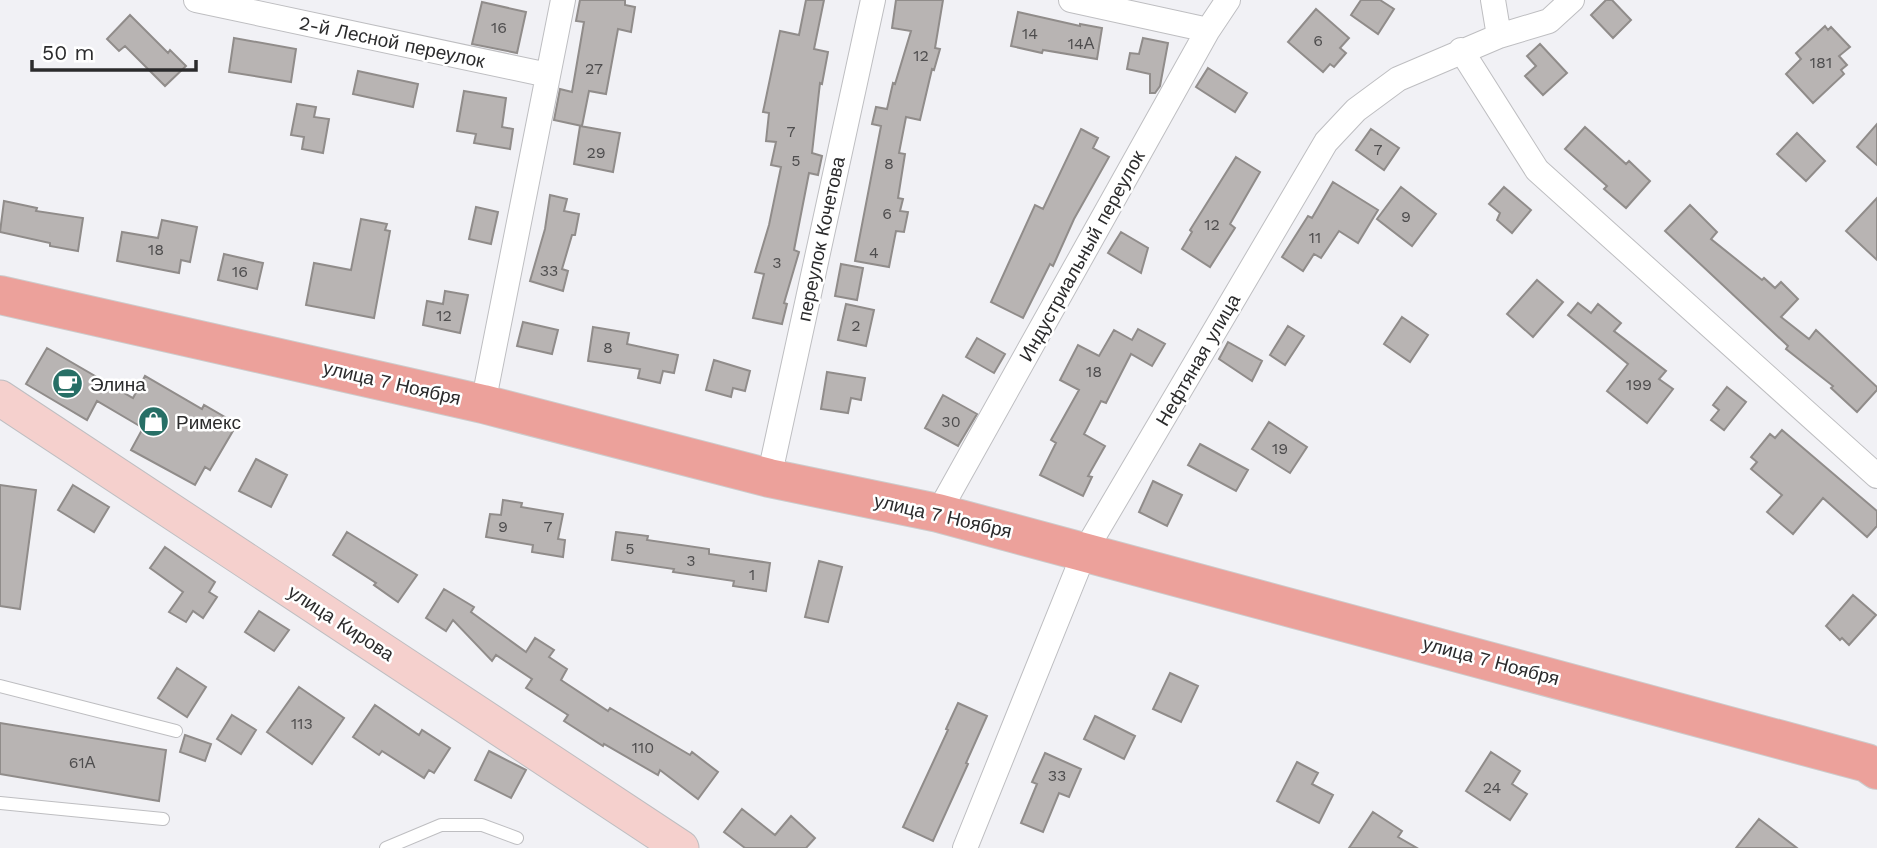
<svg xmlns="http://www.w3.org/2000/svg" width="1877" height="848" viewBox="0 0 1877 848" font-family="'Work Sans',sans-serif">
  <rect width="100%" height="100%" fill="#f1f1f5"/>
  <path fill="#b8b4b3" stroke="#908c8a" stroke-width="2" d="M580,0H625V5L635,7L631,32L618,29L606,94L589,91L582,126L554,120L560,89L572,92L584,22L576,21Z
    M806,0H824L814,49L828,52L822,84L820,83L812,153L822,156L818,175L809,173L794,250L799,252L784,303L787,304L782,324L753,318L764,274L755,272L769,225L781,167L771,165L776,142L766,141L769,113L763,112L780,31L799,35Z
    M896,0H943L935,48L940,49L934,70L932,69L920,120L906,117L899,153L905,154L898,198L903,199L900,211L908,212L904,232L896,231L889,267L855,261L881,126L872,124L876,107L887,109L893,83L895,84L911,31L892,28Z
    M1361,0H1380L1394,9L1378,34L1351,15Z
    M1606,0H1612L1631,20L1613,38L1591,15Z
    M482,2L526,12L517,53L472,44Z
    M1316,9L1349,38L1340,48L1346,53L1334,67L1330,64L1323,72L1288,42Z
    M1018,12L1080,26V24L1102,28L1097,59L1043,50L1042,53L1011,46Z
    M130,15L168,53L170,50L186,66L165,86L125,46L119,51L107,39Z
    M1825,26L1828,30L1831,27L1850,47L1839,56L1847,65L1841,70L1844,74L1813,103L1786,74L1801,59L1796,53Z
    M234,38L296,49L291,82L229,72Z
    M1143,38L1168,43L1160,86L1155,93H1150V74L1127,69L1130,53L1139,54Z
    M1540,44L1567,73L1543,95L1525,76L1536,66L1527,56Z
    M1208,68L1247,93L1235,112L1196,87Z
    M358,71L418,84L413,107L353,94Z
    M464,91L506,98L502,127L513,129L510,149L474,143L476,134L457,131Z
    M297,104L316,107L314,117L329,119L323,153L302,149L304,137L291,135Z
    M1877,124V165L1857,147Z
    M580,126L620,133L613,172L574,164Z
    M1585,127L1626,164L1629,161L1650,181L1626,208L1604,189L1607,186L1565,149Z
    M1081,129L1098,138L1093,148L1109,157L1074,219L1053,266L1050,264L1023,318L991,302L1035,205L1043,209Z
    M1371,129L1399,148L1384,170L1356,150Z
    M1797,133L1825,161L1806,181L1777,154Z
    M1236,157L1260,172L1230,224L1235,228L1210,267L1182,249L1192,232L1190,230Z
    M1333,182L1378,210L1358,243L1339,231L1321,258L1314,254L1303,271L1282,257L1308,216L1312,218Z
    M1401,187L1436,214L1412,246L1377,219Z
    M1504,187L1531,210L1512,233L1497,220L1500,213L1489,204Z
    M550,195L567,199L564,211L579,214L575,235H572L562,269L568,271L563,291L530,281L545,229Z
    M1877,198V260L1846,231Z
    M4,201L37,208L36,211L83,218L78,251L50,246V243L0,232Z
    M1690,205L1717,232L1711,239L1762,280L1764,278L1775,288L1781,282L1798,299L1781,317L1809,339L1816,330L1877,387V390L1857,412L1831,388L1833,386L1786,349L1788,346L1665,231Z
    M476,207L498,212L491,244L469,239Z
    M361,219L387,224L385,230L390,231L374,318L306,305L314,263L351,270Z
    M162,220L197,227L190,262L181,260L179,273L117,261L122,232L158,238Z
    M1121,232L1148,248L1141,273L1108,253Z
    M224,254L263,263L257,289L218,280Z
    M841,264L863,268L857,300L835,296Z
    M1537,280L1563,302L1533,337L1507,314Z
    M445,291L468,295L460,333L423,325L427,301L443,304Z
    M1578,303L1591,313L1598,304L1621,323L1614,331L1666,371L1659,379L1673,389L1647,423L1607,391L1628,364L1568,315Z
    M846,304L874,310L866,346L838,340Z
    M1402,317L1428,335L1410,362L1384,344Z
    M523,322L558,330L552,354L517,346Z
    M1288,326L1304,336L1285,365L1270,355Z
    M593,327L629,333L627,344L678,355L674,373L663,371L660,383L638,378L640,369L588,361Z
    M1138,329L1165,344L1152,366L1131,354L1106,403L1101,401L1084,434L1105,446L1088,476L1092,477L1083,496L1040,475L1056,443L1051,440L1079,390L1060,380L1078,345L1099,356L1114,330L1132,340Z
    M977,338L1005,354L994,373L966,357Z
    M1228,342L1262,361L1252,381L1219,359Z
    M47,348L133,398L145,376L202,409L204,405L237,424L210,470L205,467L195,485L131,450L143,428L97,401L87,420L26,384Z
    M714,360L750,371L745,391L733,388L731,397L706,390Z
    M827,372L865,378L861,400L851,398L848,413L821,409Z
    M1727,387L1746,402L1724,430L1711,420L1719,410L1713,405Z
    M943,395L977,414L958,446L925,428Z
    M1269,422L1307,447L1290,473L1252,449Z
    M1782,430L1877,511V526L1867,537L1823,498L1793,534L1767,512L1782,495L1751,469L1757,462L1751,457L1770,434L1775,438Z
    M1200,444L1248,470L1236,491L1188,465Z
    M256,459L287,475L271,507L239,491Z
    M1153,481L1182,495L1167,526L1139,512Z
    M0,485L36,490L20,609L0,606Z
    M73,485L109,507L94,532L58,510Z
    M503,500L522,503L521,507L563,514L558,539L565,540L563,557L532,552L533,545L486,537L490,514L501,515Z
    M347,532L417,575L398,602L374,585L376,583L333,555Z
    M616,532L648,536L647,540L709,549V554L770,563L766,591L733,586L734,581L673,572L674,569L612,560Z
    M165,547L215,582L209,592L217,597L203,618L193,611L186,622L169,612L183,592L150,568Z
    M819,561L842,567L828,622L805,617Z
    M444,589L474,607L471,612L526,652L535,638L554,650L549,657L567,669L561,680L608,711L610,708L690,755L692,752L718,772L698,799L660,770L658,775L604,744L603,746L564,721L568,715L526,688L532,679L496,655L492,661L453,620L446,631L426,618Z
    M1853,595L1876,615L1849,645L1842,638L1840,640L1826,626Z
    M259,611L289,630L274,651L245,632Z
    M177,668L206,687L187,717L158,698Z
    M1170,673L1198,686L1181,722L1153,709Z
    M299,687L344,718L312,764L267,732Z
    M958,703L987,716L966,763L968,764L933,841L903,827L948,730L946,729Z
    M375,705L419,735L422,730L450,748L434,773L429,770L424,778L382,751L379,755L353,737Z
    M232,715L256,730L241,754L217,739Z
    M1095,716L1135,736L1124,759L1084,739Z
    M0,723L166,750L159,801L0,774Z
    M185,735L211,744L205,761L180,752Z
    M489,751L526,770L511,798L475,780Z
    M1491,752L1520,771L1512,784L1527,794L1510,820L1466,791Z
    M1045,753L1081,769L1069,797L1059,793L1043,832L1021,823L1037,784L1032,782Z
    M1297,762L1318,773L1312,784L1333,795L1319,823L1277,801Z
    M742,809L775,835L791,816L815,838L806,848H745L724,832Z
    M1373,812L1402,831L1398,837L1417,848H1349Z
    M1759,819L1797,848H1736Z"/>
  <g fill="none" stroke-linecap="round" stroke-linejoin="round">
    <defs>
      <path id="lane" d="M0,686L176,731
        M0,803L163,819
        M386,848L441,825H482L517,838"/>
      <path id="street" d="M196,0L548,75
        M1071,0L1208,30
        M1493,0L1499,36
        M1461,50L1537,170L1877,476
        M483,404L563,0
        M769,478L873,0
        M938,513L1208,30L1228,0
        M965,848L1085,551L1326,142L1356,110L1398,79L1499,36L1549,21L1572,0"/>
      <path id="secondary" d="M0,398L681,848"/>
      <path id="primary" d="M0,295L483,404L769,478L938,513L1867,763L1877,770"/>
    </defs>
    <use href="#lane" stroke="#bebec1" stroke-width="14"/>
    <use href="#street" stroke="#bebec1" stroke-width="26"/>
    <use href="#secondary" stroke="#bebec1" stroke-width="37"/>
    <use href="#primary" stroke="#ccc" stroke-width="40"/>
    <use href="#lane" stroke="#fff" stroke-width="12"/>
    <use href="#street" stroke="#fff" stroke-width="24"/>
    <use href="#secondary" stroke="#f5d0cd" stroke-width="35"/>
    <use href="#primary" stroke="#eca19b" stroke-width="38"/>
  </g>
  <defs>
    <symbol id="cafe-disc" viewBox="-11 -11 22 22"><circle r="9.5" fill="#276f66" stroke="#fff"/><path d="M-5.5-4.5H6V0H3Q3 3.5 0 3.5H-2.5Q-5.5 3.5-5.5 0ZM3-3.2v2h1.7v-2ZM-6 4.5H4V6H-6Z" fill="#fff"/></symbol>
    <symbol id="shop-disc" viewBox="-11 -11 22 22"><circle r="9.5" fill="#276f66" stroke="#fff"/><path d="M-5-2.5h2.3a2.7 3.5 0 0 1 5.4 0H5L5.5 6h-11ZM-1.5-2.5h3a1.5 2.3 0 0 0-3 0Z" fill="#fff"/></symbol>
  </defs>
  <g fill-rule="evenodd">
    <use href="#cafe-disc" x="50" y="366" width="35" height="35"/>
    <use href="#shop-disc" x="136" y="404" width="35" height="35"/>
  </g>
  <g text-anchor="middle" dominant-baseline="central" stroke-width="5" stroke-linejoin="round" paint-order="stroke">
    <g font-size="16" fill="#4e4d4e">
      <text x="499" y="27">16</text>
      <text x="1030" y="33">14</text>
      <text x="1318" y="40">6</text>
      <text x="1081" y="43">14А</text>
      <text x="921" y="55">12</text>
      <text x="1821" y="62">181</text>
      <text x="594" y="68">27</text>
      <text x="791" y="131">7</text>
      <text x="1378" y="149">7</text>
      <text x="596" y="152">29</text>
      <text x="796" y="160">5</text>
      <text x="889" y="163">8</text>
      <text x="887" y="213">6</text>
      <text x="1406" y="216">9</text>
      <text x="1212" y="224">12</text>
      <text x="1315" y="237">11</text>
      <text x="156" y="249">18</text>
      <text x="874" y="252">4</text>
      <text x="777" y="262">3</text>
      <text x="549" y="270">33</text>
      <text x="240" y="271">16</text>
      <text x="444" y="315">12</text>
      <text x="856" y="325">2</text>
      <text x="608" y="347">8</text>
      <text x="1094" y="371">18</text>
      <text x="1639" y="384">199</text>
      <text x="951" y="421">30</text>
      <text x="1280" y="448">19</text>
      <text x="503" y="526">9</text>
      <text x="548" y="526">7</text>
      <text x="630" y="548">5</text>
      <text x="691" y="560">3</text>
      <text x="752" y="574">1</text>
      <text x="302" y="723">113</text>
      <text x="643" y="747">110</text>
      <text x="82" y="762">61А</text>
      <text x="1057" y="775">33</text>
      <text x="1492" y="787">24</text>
    </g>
    <g font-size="19" fill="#2b2b2c" stroke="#fff">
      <text transform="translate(392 42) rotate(12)">2-й Лесной переулок</text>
      <text transform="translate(821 239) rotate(-78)">переулок Кочетова</text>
      <text transform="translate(1082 256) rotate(-61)">Индустриальный переулок</text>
      <text transform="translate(1198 360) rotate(-60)">Нефтяная улица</text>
      <text transform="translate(392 383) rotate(13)">улица 7 Ноября</text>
      <text transform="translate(943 516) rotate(13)">улица 7 Ноября</text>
      <text transform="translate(341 623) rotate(33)">улица Кирова</text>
      <text transform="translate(1491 661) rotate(15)">улица 7 Ноября</text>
    </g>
    <g font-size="19" fill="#2b2b2c" stroke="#fff" text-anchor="start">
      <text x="90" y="384">Элина</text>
      <text x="176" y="422">Римекс</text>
    </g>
  </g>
  <path d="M32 60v10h164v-10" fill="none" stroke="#2b2b2c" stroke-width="3.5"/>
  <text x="42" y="60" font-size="21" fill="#2b2b2c" stroke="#ffffff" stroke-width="5" paint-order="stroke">50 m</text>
</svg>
